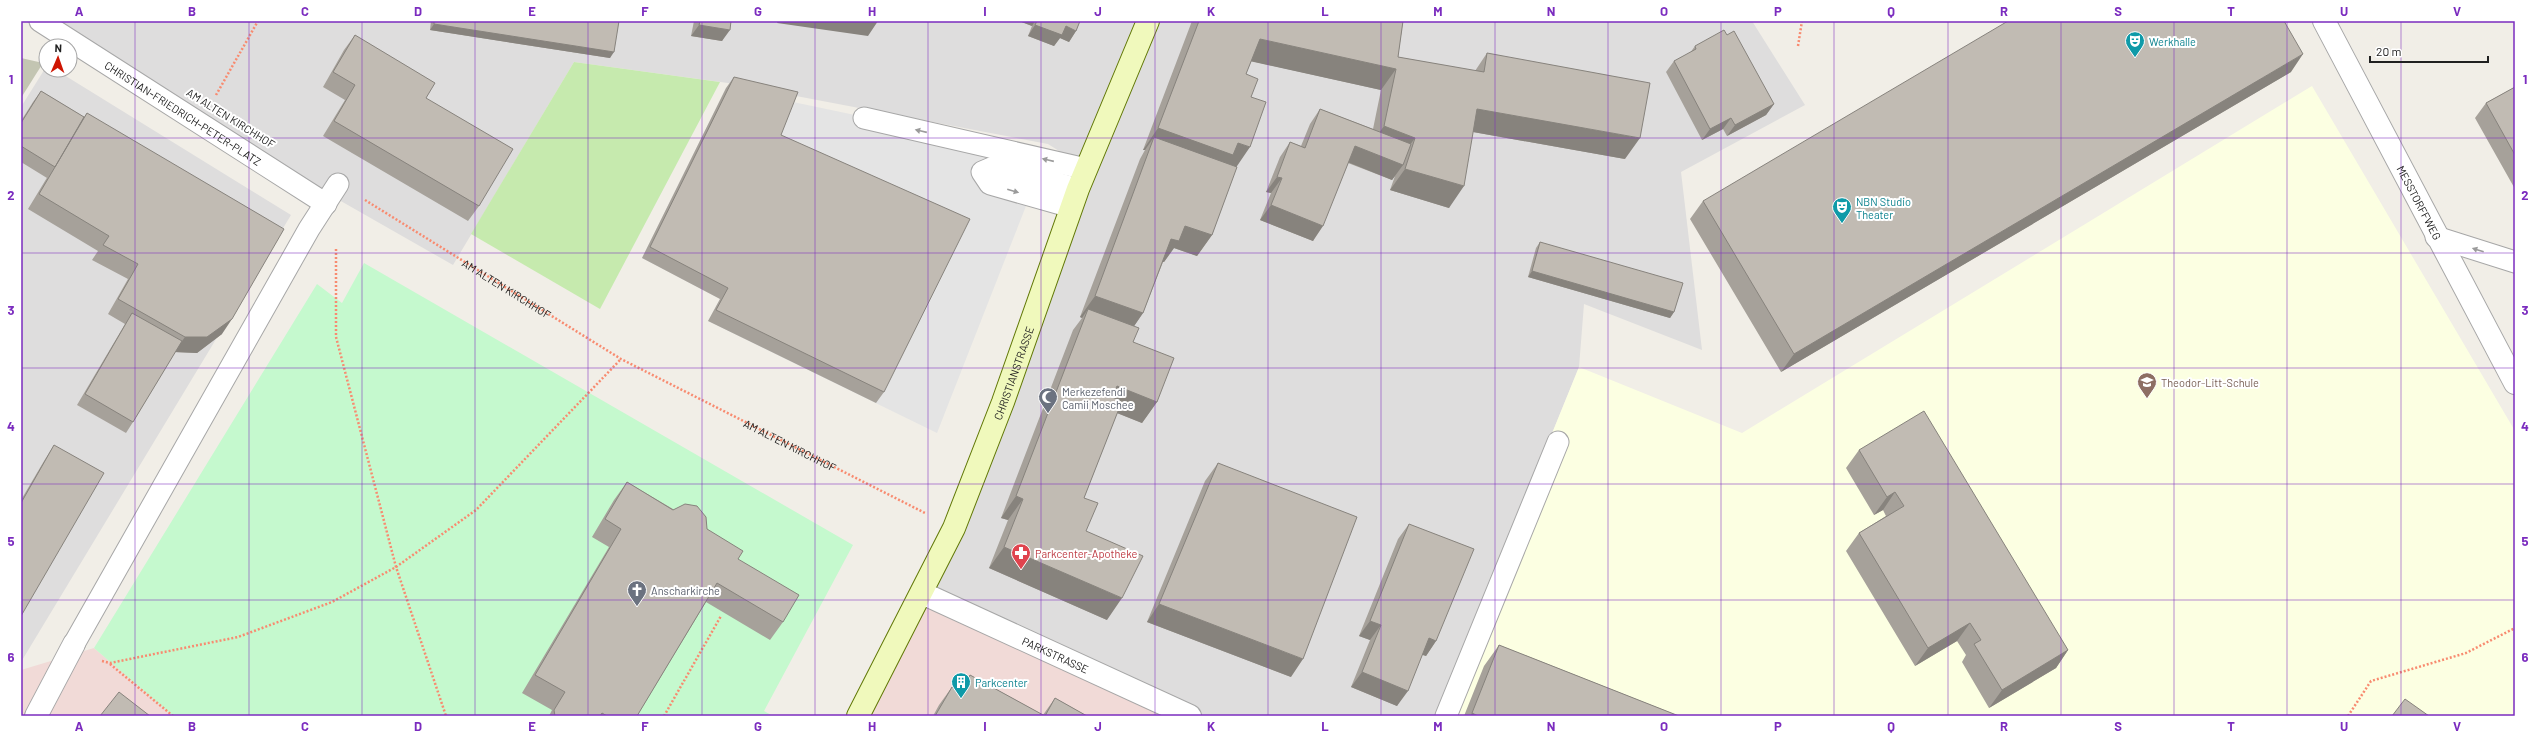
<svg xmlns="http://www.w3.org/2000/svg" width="2536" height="737" viewBox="0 0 2536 737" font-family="Barlow,sans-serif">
  <rect width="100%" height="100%" fill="#f1eee7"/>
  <path fill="#dedddd" d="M25,21H1752L1805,105L1681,172L1702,350L1584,304L1579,367L1437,716H1190L922,593L1086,168L1048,144L728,83L574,62L453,265Z
    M46,67V70H56L291,215L21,662V107Z"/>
  <path fill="#f1dad7" d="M922,593L1190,716H858Z
    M94,648L174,716H21V670Z"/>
  <path fill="#fcffe2" d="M2312,86L2515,431V716H1437L1579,367L1742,433Z"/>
  <path fill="#c3c5b2" d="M21,58L43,63L21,98Z"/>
  <path fill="#c6eaae" d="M574,62L720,82L600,309L471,234Z"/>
  <path fill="#c5f9ce" d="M364,263L853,545L764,711L773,716H173L94,648L317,284L342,303Z"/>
  <path fill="#e4e4e4" d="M726,88L1046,155L937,433L708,321L720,299L642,258Z"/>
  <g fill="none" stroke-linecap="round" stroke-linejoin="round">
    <defs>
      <g id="lane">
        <path id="s2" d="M40,21L326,204"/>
        <path d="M864,118L1086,169"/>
        <path d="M1071,207L990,184L982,172L996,166L1078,189"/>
        <path d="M2436,237L2515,262"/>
        <path d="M74,644L309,229L338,184"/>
        <path d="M1446,716L1558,442"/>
      </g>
      <g id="street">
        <path id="s3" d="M2324,21L2515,383"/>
        <path id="s4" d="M922,593L1190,716"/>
        <path d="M36,716L74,644"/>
      </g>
      <g id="secondary">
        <path id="s5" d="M858,716L954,528L1003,402L1078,189L1148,21"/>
      </g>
    </defs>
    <use href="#lane" stroke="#a7a7a7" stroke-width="23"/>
    <use href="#street" stroke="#a7a7a7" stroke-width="24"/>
    <use href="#secondary" stroke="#617806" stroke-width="24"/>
    <g stroke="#f88b70" stroke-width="2.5" stroke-dasharray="2 2" stroke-linecap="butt">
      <path d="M1798,46L1802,21"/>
      <path d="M216,95L258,21"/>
      <path id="s1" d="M365,200L621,359L925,513"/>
      <path d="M336,249V337L396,567L446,716"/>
      <path d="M102,661L110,663L238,637L332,602L396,567L476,510L621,359"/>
      <path d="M110,664L173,716"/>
      <path d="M664,716L721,616"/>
      <path d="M2348,716L2371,681L2466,653L2515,628"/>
    </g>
    <use href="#lane" stroke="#fff" stroke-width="21"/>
    <use href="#street" stroke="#fff" stroke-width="22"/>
    <use href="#secondary" stroke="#f0f9bc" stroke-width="22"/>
  </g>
  <path fill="#a6a19a" d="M431,21H619L610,58L430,30Z
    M694,21H731L722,41L691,36Z
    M1019,21H1080L1076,31L1069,42L1060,38L1054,46L1028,36L1032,26Z
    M1192,21H1403L1398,57L1475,71L1487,53L1625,159L1473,132L1449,208L1390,190L1395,176L1392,180L1348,163L1313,241L1260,220L1271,193L1266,192L1280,157L1290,142L1301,146L1310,124L1320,109L1373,129L1381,90L1251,61L1246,74L1251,97L1236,167L1212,235L1197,256L1174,248L1164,262H1163L1143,313L1134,326L1133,342L1157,402L1142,423L1117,413L1084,498L1086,531L1107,620L989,568L1008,520L1001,518L1073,330L1082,318L1080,317L1140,159L1145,150H1143Z
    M355,35L426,98L479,206L468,221L323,136L345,100L323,87L344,50Z
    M1695,46L1774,104L1766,115L1727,136L1723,129L1702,140L1666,72L1674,61L1690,53Z
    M2291,72L1781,372L1690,219L1703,201Z
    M734,77L781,135L884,392L876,403L708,321L720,299L642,258L726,88Z
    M2515,87V189L2475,118L2486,103Z
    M41,91L84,117L87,113L222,334L197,353L175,352L133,422L126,433L77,405L125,324L108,314L128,279L92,260L98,251L28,209L48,176L47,178L21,162V121L33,102Z
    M1540,242L1674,312L1670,318L1528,277L1536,248Z
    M54,445L21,616V500L44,461Z
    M1859,450L2068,650L2056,668L1989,708L1962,662L1966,655L1957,641L1915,666L1846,551L1859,533L1886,516L1883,510L1874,515L1846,468Z
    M1218,463L1291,677L1147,622L1205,481Z
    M627,482L707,529L738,559L783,622L770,640L706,602L637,716H549L552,710L522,693L609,547L592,537L614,500Z
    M1409,524L1436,641L1426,656L1422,655L1397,706L1351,687L1370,640L1359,636L1398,539Z
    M1499,645L1679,716H1464L1484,666Z
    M970,675L1043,715L1055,698L1087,716H933L939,705L952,687L959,691Z"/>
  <path fill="#87837d" d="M778,21H878L868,36L777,23Z
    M1019,21H1035L1032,26Z
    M434,24L614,52L610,58L430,30Z
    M699,25L730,30L722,41L691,36Z
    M1035,25L1066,26L1076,31L1069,42L1060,38L1054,46L1028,36Z
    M1260,39L1396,69L1381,90L1245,60Z
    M2303,54L2291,72L1781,372L1794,354Z
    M1774,104L1766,115L1727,136L1735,125Z
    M1477,109L1640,138L1625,159L1462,130Z
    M1731,118L1723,129L1702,140L1710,129Z
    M1384,126L1415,138L1400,159L1369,147Z
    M1158,128L1238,143L1250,147L1235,169L1154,137L1145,150H1143Z
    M1355,146L1403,165L1392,180L1345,161Z
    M1405,169L1464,186L1449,208L1390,190Z
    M1277,177L1282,178L1271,193L1266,192Z
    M1271,205L1323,226L1313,241L1260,220Z
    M1185,226L1212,235L1197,256L1174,248L1164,262L1156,260L1171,239Z
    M1532,271L1674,312L1670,318L1528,277Z
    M1095,296L1143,313L1128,335L1088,309L1082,318L1080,317Z
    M232,319L222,334L197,353L174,352L185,337Z
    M1117,386L1157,402L1142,423L1102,407Z
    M1895,492L1883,510L1874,515L1887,497Z
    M1016,496L1023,499L1008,520L1001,518Z
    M1004,547L1122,598L1107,620L989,568Z
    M1159,604L1303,659L1291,677L1147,622Z
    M1370,621L1381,625L1370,640L1359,636Z
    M1970,623L1957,641L1915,666L1928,648Z
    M1429,638L1436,641L1426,656L1419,653Z
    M2068,650L2056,668L1989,708L2002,690Z
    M1362,672L1408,691L1397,706L1351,687Z
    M1472,713L1478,716H1470Z"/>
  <path fill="#c1bbb3" stroke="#87837d" d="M434,21H619L614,52L434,24Z
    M700,21H731L730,30L699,25Z
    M1037,21H1080L1076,31L1066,26L1062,35L1035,25Z
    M1199,21H1403L1398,57L1484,72L1487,53L1650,83L1640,138L1477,109L1464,186L1405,169L1415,138L1384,126L1396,69L1260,39L1246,74L1258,79L1251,97L1266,102L1250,147L1238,143L1233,155L1158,128Z
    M2008,21H2284L2303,54L1794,354L1703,201Z
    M1724,30L1727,35L1734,31L1774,104L1735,125L1731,118L1710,129L1674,61L1696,49L1695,46Z
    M355,35L435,83L426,98L513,149L479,206L334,121L355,85L333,72Z
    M734,77L798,92L781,135L970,219L884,392L716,310L728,288L650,247Z
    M2515,87V155L2486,103Z
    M41,91L84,117L55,167L21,146V123Z
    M1320,109L1411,144L1403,165L1355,146L1323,226L1271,205L1282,178L1277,177L1290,142L1305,148Z
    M87,113L284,229L232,319L207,337H185L118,299L138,264L103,245L109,236L39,194Z
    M1154,137L1237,167L1212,235L1185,226L1179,241L1171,239L1143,313L1095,296Z
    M1540,242L1683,283L1674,312L1532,271Z
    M1088,309L1139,328L1133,342L1174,358L1157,402L1117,386L1112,397L1122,401L1084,498L1098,503L1086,531L1143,556L1122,598L1004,547L1023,499L1016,496Z
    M132,313L182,341L133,422L85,394Z
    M1924,411L2068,650L2002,690L1974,644L1981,640L1970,623L1928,648L1859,533L1904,506L1895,492L1887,497L1859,450Z
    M54,445L104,473L21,616V503Z
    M1218,463L1357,517L1303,659L1159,604Z
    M627,482L673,510L685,504L697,506L706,517L707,529L743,551L738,559L799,595L783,622L717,583L637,716H607L602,713L600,716H555L554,710L565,692L535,675L621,529L605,519Z
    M1409,524L1474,549L1436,641L1429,638L1408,691L1362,672L1381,625L1370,621Z
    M1499,645L1679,716H1478L1472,713Z
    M970,675L1045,716H935L952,687L961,692Z
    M119,692L150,716H100Z
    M1055,698L1087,716H1045Z
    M2405,699L2429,716H2392Z"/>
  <defs><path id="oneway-solid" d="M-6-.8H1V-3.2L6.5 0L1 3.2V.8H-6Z"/></defs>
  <g fill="#9b9b9b">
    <use href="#oneway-solid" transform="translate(921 131) rotate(-167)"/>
    <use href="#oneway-solid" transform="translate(1048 160) rotate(-167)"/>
    <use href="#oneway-solid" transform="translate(1013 191) rotate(16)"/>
    <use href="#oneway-solid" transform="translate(2478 250) rotate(-162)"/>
  </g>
  <path fill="none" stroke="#7b2cbf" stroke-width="1" stroke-opacity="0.55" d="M135,21V716M249,21V716M362,21V716M475,21V716M588,21V716M702,21V716M815,21V716M928,21V716M1041,21V716M1155,21V716M1268,21V716M1381,21V716M1495,21V716M1608,21V716M1721,21V716M1834,21V716M1948,21V716M2061,21V716M2174,21V716M2287,21V716M2401,21V716M21,138H2515M21,253H2515M21,368H2515M21,484H2515M21,600H2515"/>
  <defs>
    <symbol id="theatre-pin" viewBox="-11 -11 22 30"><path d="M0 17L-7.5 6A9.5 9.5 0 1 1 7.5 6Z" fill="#0f9aa8" stroke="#fff"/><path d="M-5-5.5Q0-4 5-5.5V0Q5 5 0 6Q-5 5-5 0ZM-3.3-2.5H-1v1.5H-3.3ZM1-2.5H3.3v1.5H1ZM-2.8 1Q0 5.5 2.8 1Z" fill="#fff"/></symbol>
    <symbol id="school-pin" viewBox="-11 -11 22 30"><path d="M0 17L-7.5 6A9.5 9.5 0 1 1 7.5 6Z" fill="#8d6e63" stroke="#fff"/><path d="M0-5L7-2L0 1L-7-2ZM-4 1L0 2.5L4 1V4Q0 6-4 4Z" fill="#fff"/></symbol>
    <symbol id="mosque-pin" viewBox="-11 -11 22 30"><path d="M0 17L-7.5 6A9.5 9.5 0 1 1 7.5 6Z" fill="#6b7280" stroke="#fff"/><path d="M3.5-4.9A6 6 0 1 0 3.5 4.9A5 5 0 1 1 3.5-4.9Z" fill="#fff"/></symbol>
    <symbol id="pharmacy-pin" viewBox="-11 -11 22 30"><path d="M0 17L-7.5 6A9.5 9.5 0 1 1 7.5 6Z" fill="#e0444e" stroke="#fff"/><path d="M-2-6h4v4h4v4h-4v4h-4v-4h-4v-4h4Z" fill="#fff"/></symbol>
    <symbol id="church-pin" viewBox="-11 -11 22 30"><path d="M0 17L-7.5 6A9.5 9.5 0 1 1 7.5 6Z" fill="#6b7280" stroke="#fff"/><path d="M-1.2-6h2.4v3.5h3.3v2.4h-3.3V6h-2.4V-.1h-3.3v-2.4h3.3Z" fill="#fff"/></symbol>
    <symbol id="building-pin" viewBox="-11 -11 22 30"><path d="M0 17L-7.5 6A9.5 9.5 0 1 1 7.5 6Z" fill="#0f9aa8" stroke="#fff"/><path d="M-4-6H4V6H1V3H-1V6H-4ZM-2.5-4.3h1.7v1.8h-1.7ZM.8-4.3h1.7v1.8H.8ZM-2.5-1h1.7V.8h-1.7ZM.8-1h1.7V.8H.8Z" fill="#fff"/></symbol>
  </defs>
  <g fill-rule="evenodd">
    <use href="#theatre-pin" x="2124" y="30" width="22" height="30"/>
    <use href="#theatre-pin" x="1831" y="196" width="22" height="30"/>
    <use href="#school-pin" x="2136" y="371" width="22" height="30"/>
    <use href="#mosque-pin" x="1037" y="386" width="22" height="30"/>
    <use href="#pharmacy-pin" x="1010" y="542" width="22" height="30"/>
    <use href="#church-pin" x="626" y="579" width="22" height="30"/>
    <use href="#building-pin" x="950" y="671" width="22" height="30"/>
  </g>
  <g text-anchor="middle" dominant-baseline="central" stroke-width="4" stroke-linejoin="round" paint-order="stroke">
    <g font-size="11" fill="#0d838f" stroke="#fff" text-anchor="start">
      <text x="2149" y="41">Werkhalle</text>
      <text x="1856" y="201">NBN Studio<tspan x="1856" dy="13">Theater</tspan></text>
      <text x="975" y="682">Parkcenter</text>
    </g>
    <g font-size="11" fill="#202020" stroke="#fff">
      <text stroke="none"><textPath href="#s2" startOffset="170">CHRISTIAN-FRIEDRICH-PETER-PLATZ</textPath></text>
      <text transform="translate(231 118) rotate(32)">AM ALTEN KIRCHHOF</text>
      <text stroke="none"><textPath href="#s3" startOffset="205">MESSTORFFWEG</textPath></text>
      <text stroke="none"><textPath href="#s1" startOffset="167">AM ALTEN KIRCHHOF</textPath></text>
      <text stroke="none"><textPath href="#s5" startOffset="377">CHRISTIANSTRASSE</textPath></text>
      <text stroke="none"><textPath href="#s1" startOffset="491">AM ALTEN KIRCHHOF</textPath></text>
      <text stroke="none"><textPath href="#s4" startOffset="147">PARKSTRASSE</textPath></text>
    </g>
    <g font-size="11" fill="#785e54" stroke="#fff" text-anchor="start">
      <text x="2161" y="382">Theodor-Litt-Schule</text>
    </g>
    <g font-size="11" fill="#5b616d" stroke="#fff" text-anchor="start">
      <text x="1062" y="391">Merkezefendi<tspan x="1062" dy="13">Camii Moschee</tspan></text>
      <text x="651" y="590">Anscharkirche</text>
    </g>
    <g font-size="11" fill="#be3a42" stroke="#fff" text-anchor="start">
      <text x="1035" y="553">Parkcenter-Apotheke</text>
    </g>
  </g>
  <rect width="2536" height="737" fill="none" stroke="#ffffff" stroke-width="44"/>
  <g transform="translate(58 58) rotate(2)"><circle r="19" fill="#ffffff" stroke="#a6a6a6"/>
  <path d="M0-3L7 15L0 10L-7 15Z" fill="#ce1502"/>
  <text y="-6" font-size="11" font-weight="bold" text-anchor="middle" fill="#202020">N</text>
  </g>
  <path d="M2370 56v6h118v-6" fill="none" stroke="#202020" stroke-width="2"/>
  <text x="2376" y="56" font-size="12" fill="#202020" stroke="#ffffff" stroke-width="3" paint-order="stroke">20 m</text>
  <rect x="22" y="22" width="2492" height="693" fill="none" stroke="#7b2cbf" stroke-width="1.5"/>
  <g font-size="13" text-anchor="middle" font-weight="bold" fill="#7b2cbf">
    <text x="79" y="16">A</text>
    <text x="192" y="16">B</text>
    <text x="305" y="16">C</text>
    <text x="418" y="16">D</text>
    <text x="532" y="16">E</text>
    <text x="645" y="16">F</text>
    <text x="758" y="16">G</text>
    <text x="872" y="16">H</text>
    <text x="985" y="16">I</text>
    <text x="1098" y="16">J</text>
    <text x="1211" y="16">K</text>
    <text x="1325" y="16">L</text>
    <text x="1438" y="16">M</text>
    <text x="1551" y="16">N</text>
    <text x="1664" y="16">O</text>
    <text x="1778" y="16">P</text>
    <text x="1891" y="16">Q</text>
    <text x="2004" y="16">R</text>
    <text x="2118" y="16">S</text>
    <text x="2231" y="16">T</text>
    <text x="2344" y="16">U</text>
    <text x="2457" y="16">V</text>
    <text x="11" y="84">1</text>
    <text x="2525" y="84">1</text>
    <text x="11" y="200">2</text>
    <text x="2525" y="200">2</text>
    <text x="11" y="315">3</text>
    <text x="2525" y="315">3</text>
    <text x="11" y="431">4</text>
    <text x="2525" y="431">4</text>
    <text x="11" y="546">5</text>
    <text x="2525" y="546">5</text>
    <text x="11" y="662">6</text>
    <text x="2525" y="662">6</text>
    <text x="79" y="731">A</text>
    <text x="192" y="731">B</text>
    <text x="305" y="731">C</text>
    <text x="418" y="731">D</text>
    <text x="532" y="731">E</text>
    <text x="645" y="731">F</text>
    <text x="758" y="731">G</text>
    <text x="872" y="731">H</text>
    <text x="985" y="731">I</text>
    <text x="1098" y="731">J</text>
    <text x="1211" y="731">K</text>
    <text x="1325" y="731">L</text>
    <text x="1438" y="731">M</text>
    <text x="1551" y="731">N</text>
    <text x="1664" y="731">O</text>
    <text x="1778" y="731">P</text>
    <text x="1891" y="731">Q</text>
    <text x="2004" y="731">R</text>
    <text x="2118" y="731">S</text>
    <text x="2231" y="731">T</text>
    <text x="2344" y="731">U</text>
    <text x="2457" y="731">V</text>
  </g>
</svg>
